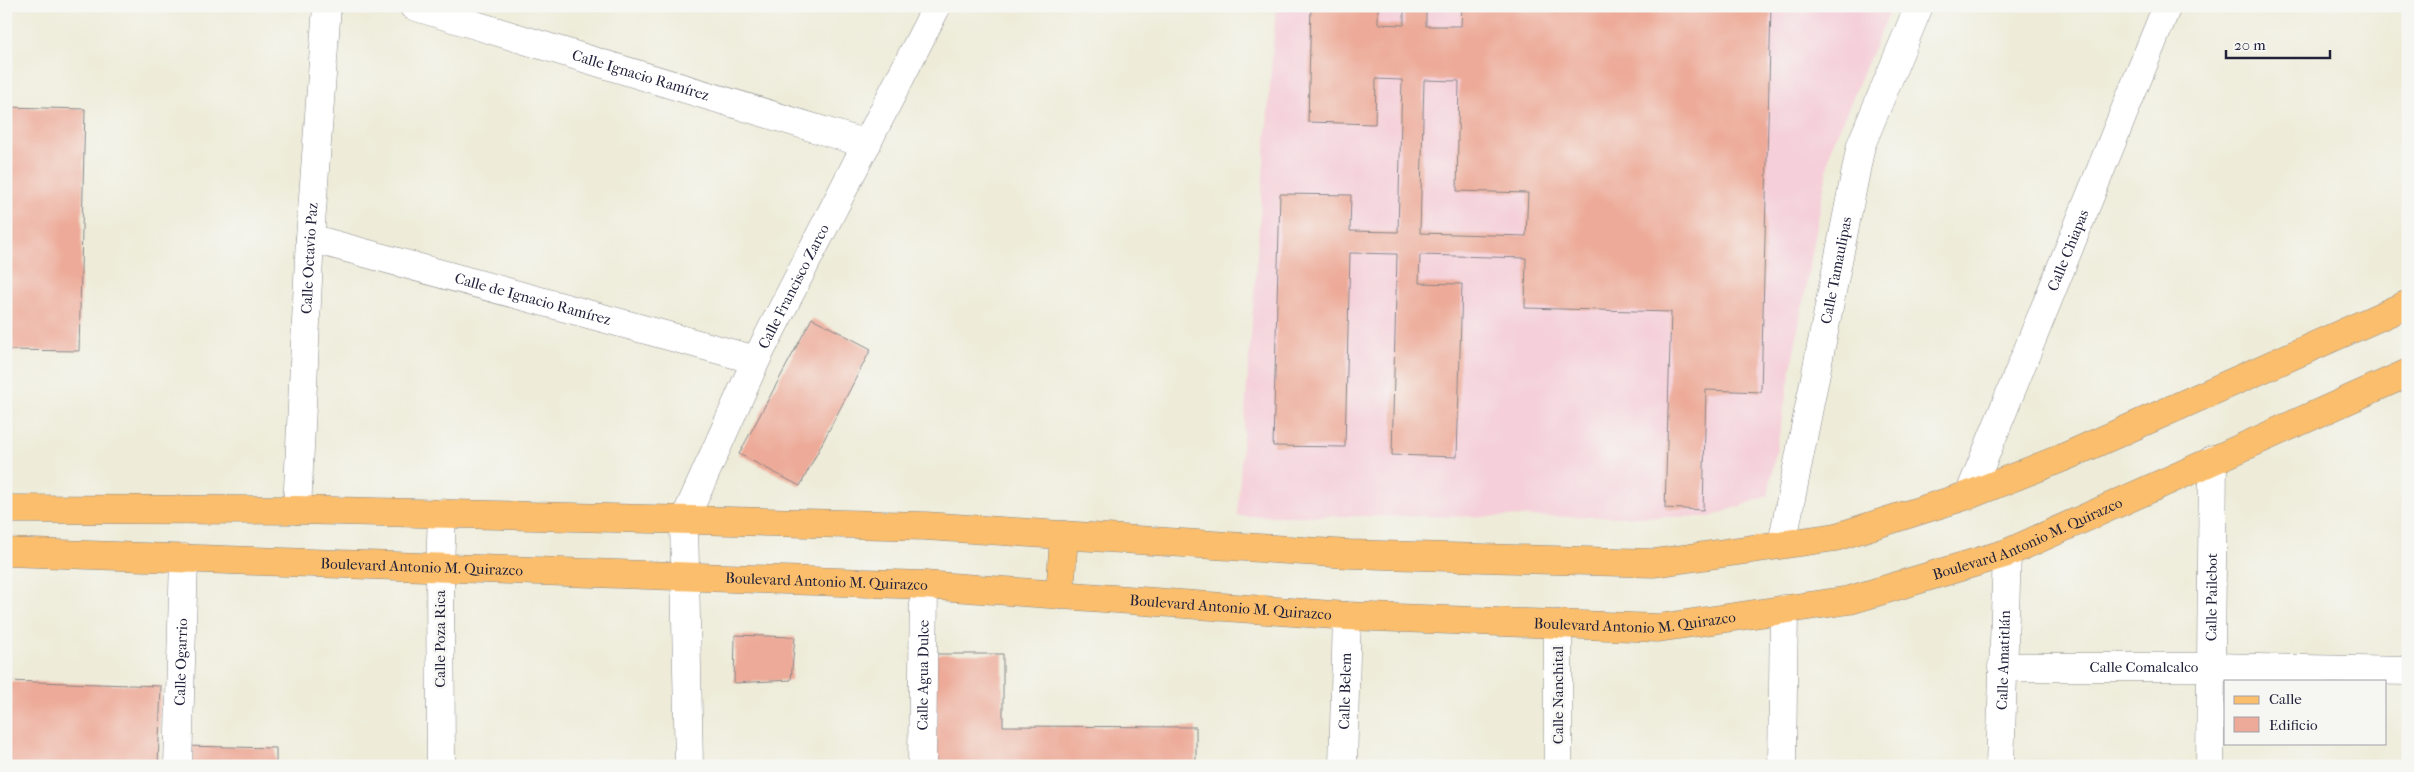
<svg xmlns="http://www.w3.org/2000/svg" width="2414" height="772" viewBox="0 0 2414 772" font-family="'IM FELL French Canon',serif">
  <rect width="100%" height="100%" fill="#f6f6f2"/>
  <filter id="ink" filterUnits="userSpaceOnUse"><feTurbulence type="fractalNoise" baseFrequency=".02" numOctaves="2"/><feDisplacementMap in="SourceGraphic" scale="10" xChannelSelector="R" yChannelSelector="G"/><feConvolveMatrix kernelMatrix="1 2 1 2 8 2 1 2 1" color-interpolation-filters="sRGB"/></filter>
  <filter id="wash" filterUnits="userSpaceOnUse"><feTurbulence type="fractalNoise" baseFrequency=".0096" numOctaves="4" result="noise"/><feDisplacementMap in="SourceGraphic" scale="20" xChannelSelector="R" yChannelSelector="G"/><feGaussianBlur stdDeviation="1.12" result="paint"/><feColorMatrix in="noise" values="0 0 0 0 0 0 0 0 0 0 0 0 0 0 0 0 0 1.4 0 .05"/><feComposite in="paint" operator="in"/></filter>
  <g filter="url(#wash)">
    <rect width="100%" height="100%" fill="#eeecd9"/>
    <path fill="#f5cfd9" d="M1276,6H1892L1831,148L1768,496L1710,517L1237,516Z"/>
    <g id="blocks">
      <path fill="#edaa98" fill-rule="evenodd" d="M1311,6H1378V24L1404,25V6H1426V26H1461L1462,6H1771L1761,392L1706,390L1703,510L1665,508L1671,312L1525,308L1526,258L1420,255L1419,283L1462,284L1457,457L1392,455L1397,254L1350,253L1345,447L1273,446L1280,194L1351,195L1350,231L1398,232L1402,80L1376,79L1375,124L1308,122ZM1424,80L1459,81L1457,191L1528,193L1526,236L1420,233Z
        M6,107L85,109L79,351L6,350Z
        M812,318L871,349L800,486L739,454Z
        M735,635L795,637L791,680L734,683Z
        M936,654H1003V726L1196,727V766H935Z
        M6,681L161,686L158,766H6Z
        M182,746L276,748V766H181Z"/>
    </g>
  </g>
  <g filter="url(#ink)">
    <use href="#blocks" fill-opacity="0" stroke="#88878a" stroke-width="1"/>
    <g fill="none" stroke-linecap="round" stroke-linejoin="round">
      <defs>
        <g id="minor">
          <path id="s1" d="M413,6L867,144"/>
          <path id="s2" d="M310,238L756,360"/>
          <path id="s3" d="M1969,495L2167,6"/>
          <path id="s4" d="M297,510L310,238L327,6"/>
          <path id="s5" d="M1782,544L1861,145L1919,6"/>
          <path d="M1558,624V766"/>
          <path id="s6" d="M2002,667H2211L2408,671"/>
          <path id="s7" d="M178,766L184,558"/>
          <path d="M441,766L440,568L442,513"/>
          <path id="s8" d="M689,766L684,521L756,360L937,6"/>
          <path id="s9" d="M922,766L924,585"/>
          <path id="s10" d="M1343,766L1347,616"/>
          <path d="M1782,766L1784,609"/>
          <path id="s11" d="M2000,766L2007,553"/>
          <path id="s12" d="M2210,766L2213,459"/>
        </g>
        <g id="major">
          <path d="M6,509L297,510L925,526L1349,554L1654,563L1836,537L1969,495L2067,456L2408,304"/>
          <path id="s13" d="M6,552L924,585L1347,616L1658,628L1850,600L2007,553L2408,373"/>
          <path d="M1060,595L1064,535"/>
        </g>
      </defs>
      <use href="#minor" stroke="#88878a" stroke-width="29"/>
      <use href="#major" stroke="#88878a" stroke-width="29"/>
      <use href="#minor" stroke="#fff" stroke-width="28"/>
      <use href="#major" stroke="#fabe6d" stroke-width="28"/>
    </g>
  </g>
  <g text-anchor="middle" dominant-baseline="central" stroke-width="5" stroke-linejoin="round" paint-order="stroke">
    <g font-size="15" fill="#22223b" stroke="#f6f6f2">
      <text stroke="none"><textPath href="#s1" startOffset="238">Calle Ignacio Ramírez</textPath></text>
      <text stroke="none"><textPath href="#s3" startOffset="264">Calle Chiapas</textPath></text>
      <text stroke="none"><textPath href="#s4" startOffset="252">Calle Octavio Paz</textPath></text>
      <text stroke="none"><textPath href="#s5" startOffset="279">Calle Tamaulipas</textPath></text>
      <text stroke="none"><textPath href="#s8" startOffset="504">Calle Francisco Zarco</textPath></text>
      <text stroke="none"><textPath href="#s2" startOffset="231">Calle de Ignacio Ramírez</textPath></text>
      <text stroke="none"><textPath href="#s13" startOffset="2036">Boulevard Antonio M. Quirazco</textPath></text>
      <text stroke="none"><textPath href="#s13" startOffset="416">Boulevard Antonio M. Quirazco</textPath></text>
      <text stroke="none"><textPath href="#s13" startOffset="821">Boulevard Antonio M. Quirazco</textPath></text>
      <text stroke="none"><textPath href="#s12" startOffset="169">Calle Pailebot</textPath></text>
      <text stroke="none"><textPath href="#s13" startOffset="1226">Boulevard Antonio M. Quirazco</textPath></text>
      <text stroke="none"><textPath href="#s13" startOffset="1631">Boulevard Antonio M. Quirazco</textPath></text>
      <text transform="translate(440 639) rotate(-90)">Calle Poza Rica</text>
      <text stroke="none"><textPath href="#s11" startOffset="106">Calle Amatitlán</textPath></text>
      <text stroke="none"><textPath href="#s7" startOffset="104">Calle Ogarrio</textPath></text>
      <text stroke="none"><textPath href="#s6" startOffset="142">Calle Comalcalco</textPath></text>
      <text stroke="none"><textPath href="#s9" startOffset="91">Calle Agua Dulce</textPath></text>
      <text stroke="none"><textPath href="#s10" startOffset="75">Calle Belem</textPath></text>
      <text transform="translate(1558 695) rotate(-90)">Calle Nanchital</text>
    </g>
  </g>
  <rect width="2414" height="772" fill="none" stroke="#f6f6f2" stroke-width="25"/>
  <rect x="2224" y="680" width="162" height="65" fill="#f6f6f2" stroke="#a1a1a9"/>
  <rect x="2234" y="696" width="25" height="8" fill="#fabe6d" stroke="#a1a1a9"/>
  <text x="2269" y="704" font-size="15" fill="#22223b">Calle</text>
  <rect x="2234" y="717" width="25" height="15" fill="#edaa98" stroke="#a1a1a9"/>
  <text x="2269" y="730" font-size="15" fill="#22223b">Edificio</text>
  <path d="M2226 50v8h104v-8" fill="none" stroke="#22223b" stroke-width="2.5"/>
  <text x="2234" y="50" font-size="15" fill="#22223b" stroke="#f6f6f2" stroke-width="4" paint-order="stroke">20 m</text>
</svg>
